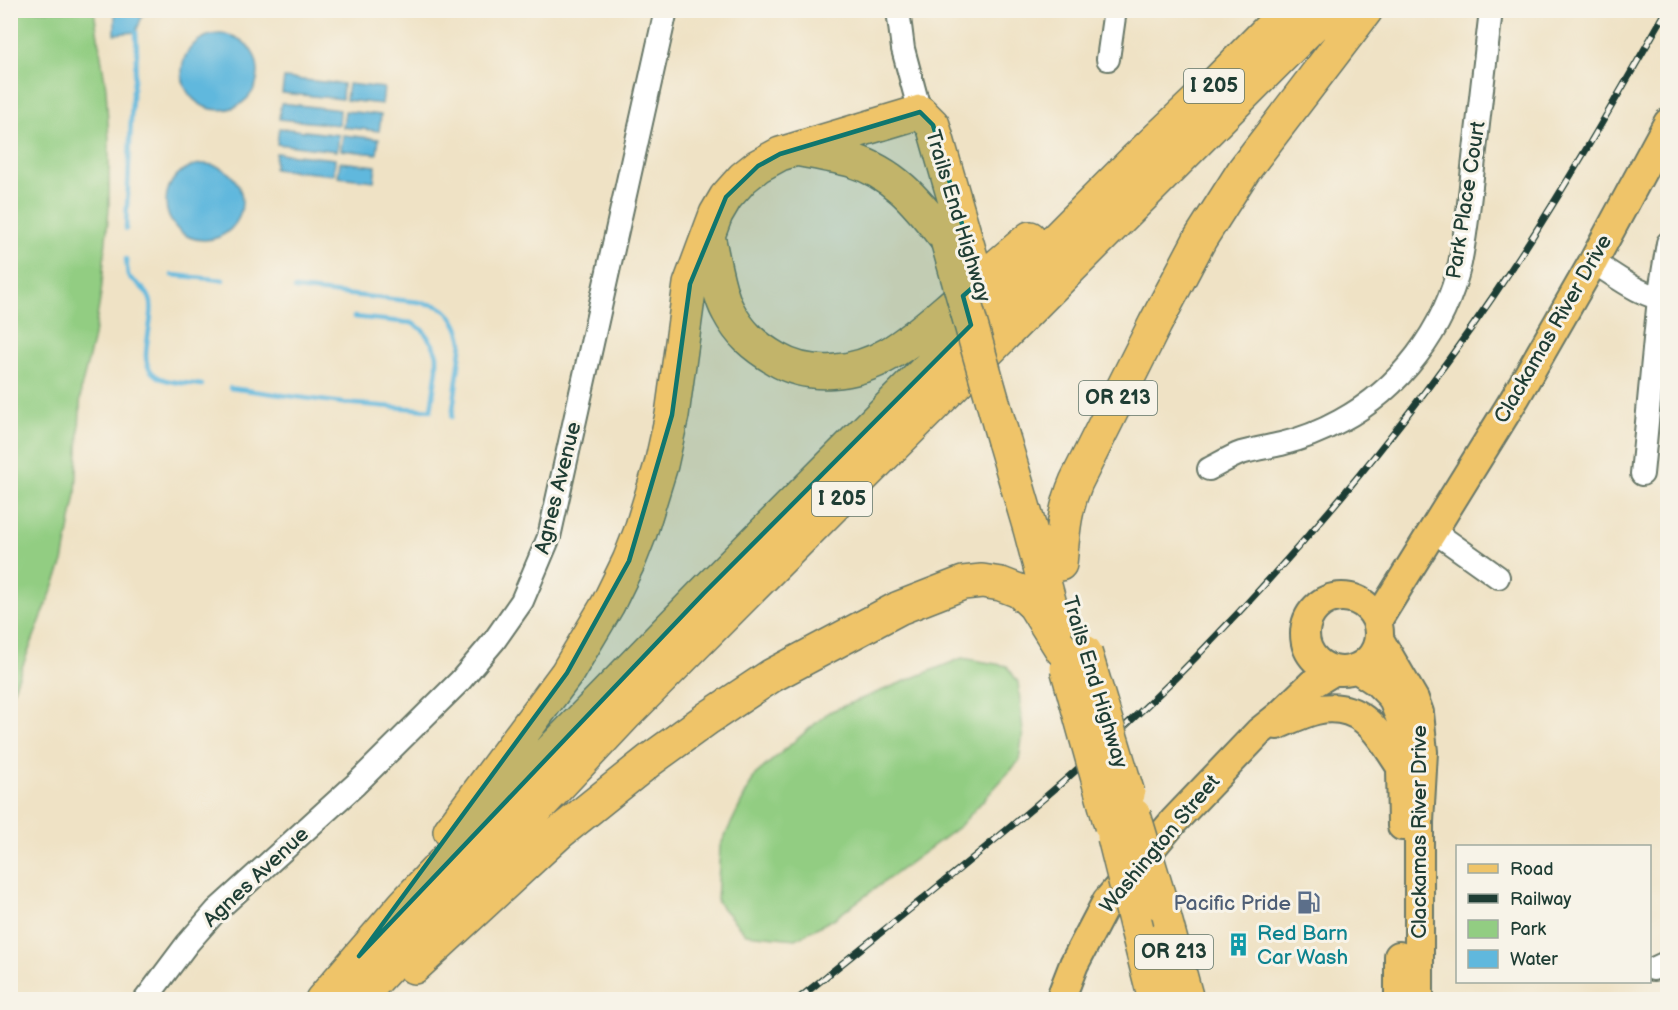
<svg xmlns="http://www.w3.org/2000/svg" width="1678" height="1010" viewBox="0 0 1678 1010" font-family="'Balsamiq Sans',sans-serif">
  <rect width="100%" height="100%" fill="#f7f3e8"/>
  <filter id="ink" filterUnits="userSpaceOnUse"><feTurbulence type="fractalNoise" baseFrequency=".0167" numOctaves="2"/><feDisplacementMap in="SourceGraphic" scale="12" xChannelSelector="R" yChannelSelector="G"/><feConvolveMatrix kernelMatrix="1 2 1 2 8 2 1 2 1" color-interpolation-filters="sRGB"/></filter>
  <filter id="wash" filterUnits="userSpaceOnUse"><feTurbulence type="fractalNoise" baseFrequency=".008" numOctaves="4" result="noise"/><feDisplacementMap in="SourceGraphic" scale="24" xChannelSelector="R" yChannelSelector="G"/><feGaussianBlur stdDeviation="1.35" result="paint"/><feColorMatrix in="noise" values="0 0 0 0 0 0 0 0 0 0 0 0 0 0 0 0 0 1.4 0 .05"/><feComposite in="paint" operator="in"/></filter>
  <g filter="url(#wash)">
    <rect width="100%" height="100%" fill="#efe2c5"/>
    <path fill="#92cd82" stroke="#58855b" stroke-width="1.5" d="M11,10L94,11L106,88L109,140V208L101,294L93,341L81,388L76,494L63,562L11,696Z
      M962,658L1007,666L1018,682L1023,732L1019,761L960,826L835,918L796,939L746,934L717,902L720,846L755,775L829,712Z"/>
    <path fill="#60b8dd" stroke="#407a88" stroke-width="1.5" d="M115,11H144L136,32L115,34Z
      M182 72a38 38 0 1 1 76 0a38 38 0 1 1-76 0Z
      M284,78L343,84L342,99L282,93Z
      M348,84L384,88L382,104L346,100Z
      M281,103L340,110L339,125L279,119Z
      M345,111L381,115L379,131L343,127Z
      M279,128L339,135L337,151L277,144Z
      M343,135L379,139L377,154L341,150Z
      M276,153L335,159L334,175L274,169Z
      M340,162L376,166L374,181L338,177Z
      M166 202a38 38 0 1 1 76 0a38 38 0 1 1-76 0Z"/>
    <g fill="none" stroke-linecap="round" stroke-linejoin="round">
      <path stroke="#60b8dd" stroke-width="4.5" d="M126,229L132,98L137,54L136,32
        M126,259L128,276C135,283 147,289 150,299C153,306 151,316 150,323C149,333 146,345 146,356C147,385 180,382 202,385
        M172,275L223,280
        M295,289L419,302C425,304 433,304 438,306C452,312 460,328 462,342L452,417
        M230,388L342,403L431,410L437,369V355L433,345L423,330L412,323L354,317"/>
    </g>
  </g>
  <g filter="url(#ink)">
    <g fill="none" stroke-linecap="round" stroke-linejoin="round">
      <defs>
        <path id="minor" d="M898,10L903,49L920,112
          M1108,59L1115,10
          M1593,262C1616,276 1640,296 1668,300
          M1209,469C1219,464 1230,457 1241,453C1254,449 1268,447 1281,444C1302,439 1322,431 1340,421C1400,389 1445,330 1460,263C1467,229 1470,194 1474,159C1480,110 1485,60 1491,10
          M1642,474L1659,298L1668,243
          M1432,530L1498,577
          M1653,969L1668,962
          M145,1000L187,944L216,911L356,784L460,681L494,641L522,601L549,537L666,10"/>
        <path id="major" d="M1305 634a37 37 0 1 1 74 0a37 37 0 1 1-74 0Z
          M1377,621L1515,398L1593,262L1668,123
          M1379,639L1414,699L1419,713L1423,752L1419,822V1000
          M1356,668L1377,682L1392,697L1405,730L1401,767L1402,826
          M1277,725C1289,720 1303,713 1316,710C1362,700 1379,734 1401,767
          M1060,1000L1074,964L1107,901L1174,821L1259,732L1279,716L1312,684L1335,670
          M1399,1000V956"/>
        <path id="highway" d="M920,112L933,125L973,264
          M801,150C818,153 835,156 851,160C897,174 919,205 947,240
          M708,236C713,258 718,293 728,311C740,334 754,346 776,359C810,379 855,374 889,354C912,341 937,318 957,301C981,280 1005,259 1030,238
          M1004,441L1030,529L1056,627
          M1060,564C1063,534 1064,510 1076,482L1155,324L1200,239L1244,170L1366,10
          M450,831L567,673L608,604L629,561L640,533L661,465L672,415L690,284L716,214L726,197L743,178L758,166L780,154L920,112
          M1161,904L1187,1000
          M1137,929L1155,1000
          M414,967L559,833L650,760L708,718L771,676L899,608L963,583L982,581L1001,584L1019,591L1034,605L1062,650
          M322,1000L404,905L472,832L704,593L1137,158L1217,82L1288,10
          M357,1000L627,713L1328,10"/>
      </defs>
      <use href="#minor" stroke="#687767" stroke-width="26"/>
      <use href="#major" stroke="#687767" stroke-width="32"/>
      <use href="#highway" stroke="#687767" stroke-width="36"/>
      <use href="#minor" stroke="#fff" stroke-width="22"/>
      <use href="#major" stroke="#efc469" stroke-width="28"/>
      <use href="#highway" stroke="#efc469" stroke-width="33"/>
      <defs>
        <path id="rail" d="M797,1000C934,889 1074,782 1197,656C1315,535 1424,403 1516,262C1570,180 1618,95 1667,10"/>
      </defs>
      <use href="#rail" stroke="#1f3d34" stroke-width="7"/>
      <use href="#rail" stroke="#f7f3e8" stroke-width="4.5" stroke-dasharray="14" stroke-linecap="butt"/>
      <defs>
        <path id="highway-bridge" d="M947,240L1004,441
          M1085,652L1128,794
          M1067,668L1111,826
          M1134,815L1161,904
          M1114,837L1137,929"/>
      </defs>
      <use href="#highway-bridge" stroke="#687767" stroke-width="36" stroke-linecap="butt"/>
      <use href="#highway-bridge" stroke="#efc469" stroke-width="33"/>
    </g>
  </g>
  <path fill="#0f766e" fill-opacity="0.2" stroke="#0f766e" stroke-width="4.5" stroke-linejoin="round" d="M920,112L933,125L979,282L963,296L971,325L704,593L359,956L567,673L629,561L672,415L690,284L726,197L758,166L780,154Z"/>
  <defs>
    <symbol id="fuel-bare" viewBox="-9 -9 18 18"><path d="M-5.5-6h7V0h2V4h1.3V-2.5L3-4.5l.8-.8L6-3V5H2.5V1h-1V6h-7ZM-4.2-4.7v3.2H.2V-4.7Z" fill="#5c6f8a" stroke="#f7f3e8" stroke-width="2.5" paint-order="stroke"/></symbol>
    <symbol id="building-bare" viewBox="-9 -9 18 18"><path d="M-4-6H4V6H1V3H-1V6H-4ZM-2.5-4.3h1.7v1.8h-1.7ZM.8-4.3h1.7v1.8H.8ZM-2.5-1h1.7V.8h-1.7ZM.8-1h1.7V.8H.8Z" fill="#0f9aa8" stroke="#f7f3e8" stroke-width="2.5" paint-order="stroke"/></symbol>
  </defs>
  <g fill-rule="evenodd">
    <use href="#fuel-bare" x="1292" y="886" width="33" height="33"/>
    <use href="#building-bare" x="1222" y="928" width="33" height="33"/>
  </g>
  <g text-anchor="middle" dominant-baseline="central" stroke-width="6" stroke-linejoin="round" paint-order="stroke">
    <g fill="#f7f3e8" stroke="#60746a" stroke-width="1.5">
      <rect x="1184" y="69" width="60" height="34" rx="4.5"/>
      <rect x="1079" y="381" width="78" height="34" rx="4.5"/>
      <rect x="812" y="482" width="60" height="34" rx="4.5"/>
      <rect x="1135" y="935" width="78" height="34" rx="4.5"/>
    </g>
    <g font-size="20" font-weight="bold" fill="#1f3d34">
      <text x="1214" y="86">I 205</text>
      <text x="1118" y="398">OR 213</text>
      <text x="842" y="499">I 205</text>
      <text x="1174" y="952">OR 213</text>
    </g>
    <g font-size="21" fill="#1f3d34" stroke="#f7f3e8">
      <text transform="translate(1466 200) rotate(-81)">Park Place Court</text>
      <text transform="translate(958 216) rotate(73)">Trails End Highway</text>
      <text transform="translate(1553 329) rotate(-60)">Clackamas River Drive</text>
      <text transform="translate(558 488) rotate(-76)">Agnes Avenue</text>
      <text transform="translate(1095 682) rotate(73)">Trails End Highway</text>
      <text transform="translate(1419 832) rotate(-90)">Clackamas River Drive</text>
      <text transform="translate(1160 844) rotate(-50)">Washington Street</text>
      <text transform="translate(256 877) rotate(-43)">Agnes Avenue</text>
    </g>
    <g font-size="21" fill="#4e5e75" stroke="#f7f3e8" text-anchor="end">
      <text x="1291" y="903">Pacific Pride</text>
    </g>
    <g font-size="21" fill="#0d838f" stroke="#f7f3e8" text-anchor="start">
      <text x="1257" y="933">Red Barn<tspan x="1257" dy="24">Car Wash</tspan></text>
    </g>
  </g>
  <rect width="1678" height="1010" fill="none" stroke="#f7f3e8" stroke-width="36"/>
  <rect x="1456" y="845" width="195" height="138" fill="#f7f3e8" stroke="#a1aaa0" stroke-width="1.5"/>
  <rect x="1468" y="864" width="30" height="9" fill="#efc469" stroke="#a1aaa0" stroke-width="1.5"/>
  <text x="1510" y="875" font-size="18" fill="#1f3d34">Road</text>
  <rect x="1468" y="894" width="30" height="9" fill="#1f3d34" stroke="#a1aaa0" stroke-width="1.5"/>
  <text x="1510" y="905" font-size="18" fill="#1f3d34">Railway</text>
  <rect x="1468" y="920" width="30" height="18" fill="#92cd82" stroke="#a1aaa0" stroke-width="1.5"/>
  <text x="1510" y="935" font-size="18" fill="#1f3d34">Park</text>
  <rect x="1468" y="950" width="30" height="18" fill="#60b8dd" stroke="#a1aaa0" stroke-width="1.5"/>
  <text x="1510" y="965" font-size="18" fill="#1f3d34">Water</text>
</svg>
